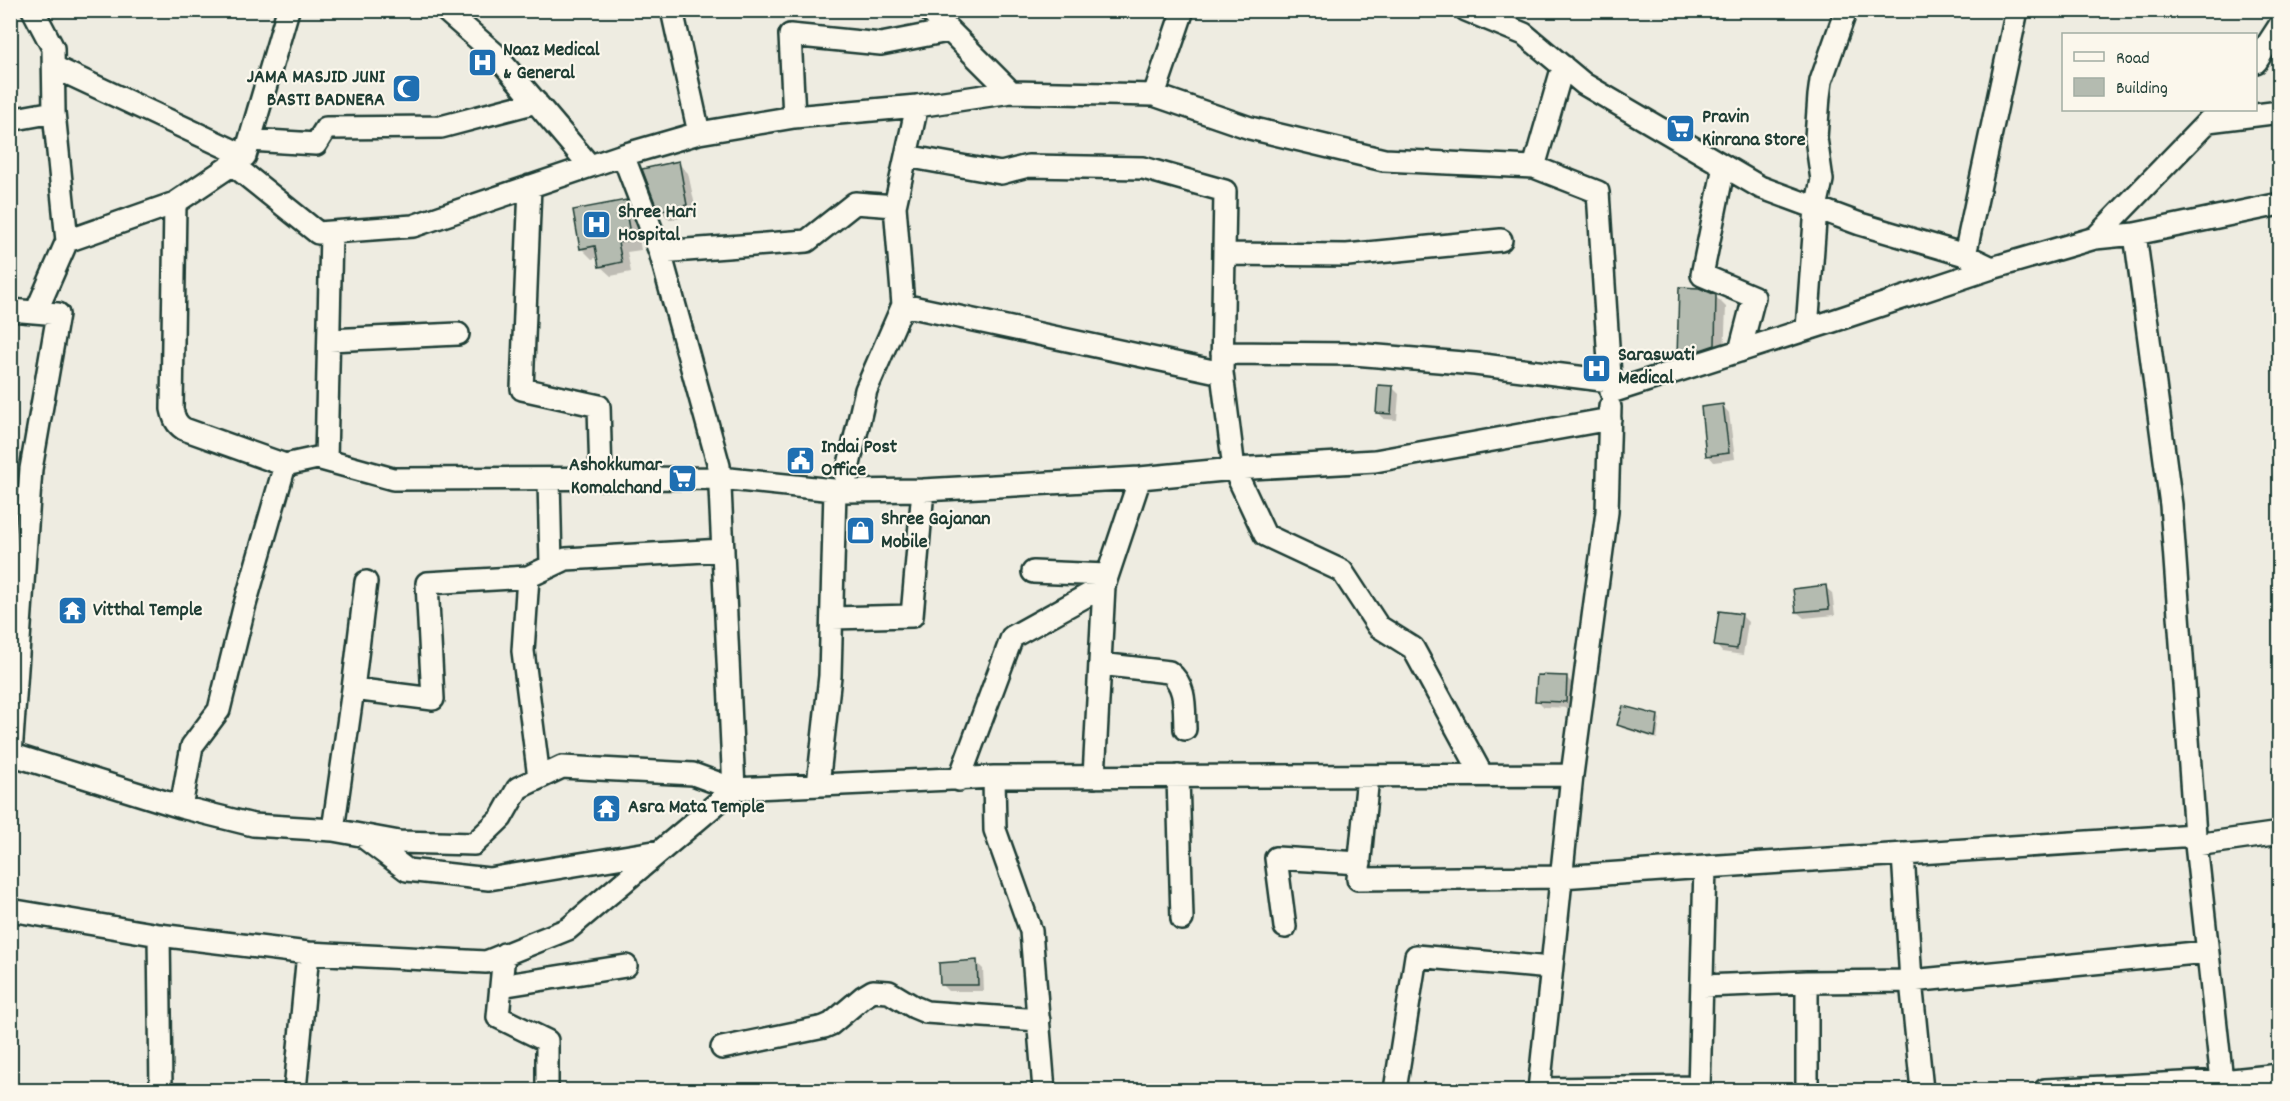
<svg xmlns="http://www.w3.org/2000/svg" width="2290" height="1101" viewBox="0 0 2290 1101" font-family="Dekko,sans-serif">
  <rect width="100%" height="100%" fill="#eeece1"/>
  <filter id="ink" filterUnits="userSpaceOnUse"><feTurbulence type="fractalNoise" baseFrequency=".0167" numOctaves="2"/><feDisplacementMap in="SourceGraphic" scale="12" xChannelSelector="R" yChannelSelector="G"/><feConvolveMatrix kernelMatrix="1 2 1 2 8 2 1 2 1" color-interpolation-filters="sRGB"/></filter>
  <g filter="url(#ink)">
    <path fill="#0003" d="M678,163L688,173L697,215L670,220L659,210Z
      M626,201L636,212L642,226L637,227L641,250L627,252L631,272L611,276L600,266L599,257L592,259L581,248Z
      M1715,296L1726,307L1724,356L1688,367L1678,357Z
      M1392,387L1399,394L1397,420L1384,419L1377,413Z
      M1723,406L1729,413L1735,459L1714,462L1708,455Z
      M1825,587L1832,593L1835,615L1804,618L1797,612Z
      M1741,615L1748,622L1743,655L1722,652L1716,645Z
      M1566,677L1573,684L1572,708L1544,707L1537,700Z
      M1657,716L1660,719L1657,739L1622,728L1619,725Z
      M976,962L983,969L984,991H948L942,985Z"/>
    <path fill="#b4bbb0" stroke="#1f3d34" stroke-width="1.5" d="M679,161L687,205L658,211L642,169Z
      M626,200L633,216L627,217L631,240L618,242L622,262L599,267L595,246L580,249L573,210Z
      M1679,287L1699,288L1716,295L1715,345L1677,358Z
      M1378,385L1393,386L1391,414L1376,413Z
      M1723,404L1729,453L1706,456L1701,407Z
      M1826,585L1829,609L1796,612L1793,589Z
      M1719,611L1742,614L1737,649L1714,646Z
      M1537,675L1567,676L1566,702L1535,701Z
      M1623,706L1658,715L1655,737L1617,725Z
      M977,960L978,985H940L939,963Z"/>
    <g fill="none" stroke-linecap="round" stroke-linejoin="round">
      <defs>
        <path id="minor" d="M33,10L53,48L54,112L67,241L36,312
          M445,10L494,53L590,166
          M672,10L699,133
          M929,10L1011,92
          M1466,10L1524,34L1584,84L1760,187L1860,224L1965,255L1992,268
          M2256,62L2280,25
          M54,67L245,156
          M1154,95L1183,10
          M794,117L790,35L881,44L948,31
          M10,120L54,112
          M2208,121L2280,112
          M250,140L316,144L326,128L441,127L536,102
          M906,156L1001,173L1028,166L1143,168L1225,191L1222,373L1234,469L1265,535L1342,571L1378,626L1413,648L1482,775
          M232,164L318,233L413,226L623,155L699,133L794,117L917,106L1011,92L1154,95L1250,128L1384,160L1534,167L1598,192L1611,392L1833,321L1992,268L2095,238L2135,234L2280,204
          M1724,166L1702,275L1754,297L1740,351
          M1534,167L1563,66
          M530,186L522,389L599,406L601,478
          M175,203L172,409C174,418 176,424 184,429L285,465
          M895,206L903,305L1222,373
          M2135,234L2171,505L2195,835L2223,1090
          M2095,238L2219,110
          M67,241L175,203L245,156L288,10
          M660,252L807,241L855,203L895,206L917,106
          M1224,254L1347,255L1501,240
          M1965,255L2017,10
          M10,310L58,314L31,469L11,754
          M1807,329L1816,208L1822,180L1816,138L1819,96L1821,81L1846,10
          M329,340L458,334
          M1222,353L1354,354L1475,364L1610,381
          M326,460L331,232
          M549,479L551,566
          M843,491L866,390L903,305
          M1033,572L1107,575
          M528,577L523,651L539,778
          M832,618L912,616L923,490
          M1100,664L1169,672C1187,686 1184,708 1185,729
          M353,689L366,582
          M10,754L181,807L253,825L333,830L399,842L474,844L501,818L518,788L562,767L693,774L734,789L719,466L660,252L623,155
          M1178,776L1182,919
          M1368,776L1358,879L1561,877L1705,867
          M994,777L995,830L1031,931L1044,1090
          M1094,777L1104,586
          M959,780L1012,637L1104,586L1140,478
          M818,785L830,676L835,490
          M181,807L192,746L219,710L244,608L285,465L317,458L393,479L720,478L843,491L923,490L1140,478L1234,469L1375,461L1610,419
          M333,830L353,689L433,699L427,583L528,577L566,559L723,550
          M366,839L407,870L489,879L660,851
          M2196,845L2280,833
          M1903,854L1911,981L1922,1090
          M10,910L159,935L308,953L486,962L568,929L734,789L994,777L1572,775
          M1285,927L1276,858L1360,863
          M159,935L161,1090
          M504,954L498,1017L547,1041V1090
          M501,986L626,966
          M1703,986L1807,982
          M722,1048L824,1027L831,1024L863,997L873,991L889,992L914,1007L926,1012L1039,1020
          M1540,1089L1699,1087
          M295,1090L308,953
          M1395,1090L1416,956L1551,968
          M1539,1090L1572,775L1607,512L1610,407
          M1699,1090L1705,867L2195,835
          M1807,1090V982L1911,981L2206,952
          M2045,1090L2222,1081L2280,1075"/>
      </defs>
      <use href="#minor" stroke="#1f3d34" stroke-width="26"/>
      <use href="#minor" stroke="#fbf7ec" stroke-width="21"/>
    </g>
  </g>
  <defs>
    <symbol id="hospital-square" viewBox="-11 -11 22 22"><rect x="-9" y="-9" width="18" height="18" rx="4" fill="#1f6fb2" stroke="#fbf7ec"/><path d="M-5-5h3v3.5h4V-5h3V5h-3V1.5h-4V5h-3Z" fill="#fff"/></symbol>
    <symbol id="mosque-square" viewBox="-11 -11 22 22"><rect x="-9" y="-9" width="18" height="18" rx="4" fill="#1f6fb2" stroke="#fbf7ec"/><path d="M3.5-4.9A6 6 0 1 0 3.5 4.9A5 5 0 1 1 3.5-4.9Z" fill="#fff"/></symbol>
    <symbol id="supermarket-square" viewBox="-11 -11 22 22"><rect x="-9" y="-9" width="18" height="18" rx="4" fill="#1f6fb2" stroke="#fbf7ec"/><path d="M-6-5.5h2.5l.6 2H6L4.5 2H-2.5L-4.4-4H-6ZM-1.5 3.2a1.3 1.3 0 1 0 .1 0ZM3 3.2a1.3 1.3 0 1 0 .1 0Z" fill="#fff"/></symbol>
    <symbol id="civic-square" viewBox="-11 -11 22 22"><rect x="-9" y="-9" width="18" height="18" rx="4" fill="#1f6fb2" stroke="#fbf7ec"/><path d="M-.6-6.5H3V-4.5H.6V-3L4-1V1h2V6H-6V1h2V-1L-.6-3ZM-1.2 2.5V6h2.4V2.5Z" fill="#fff"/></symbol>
    <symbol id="shop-square" viewBox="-11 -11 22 22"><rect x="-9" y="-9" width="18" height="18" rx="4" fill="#1f6fb2" stroke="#fbf7ec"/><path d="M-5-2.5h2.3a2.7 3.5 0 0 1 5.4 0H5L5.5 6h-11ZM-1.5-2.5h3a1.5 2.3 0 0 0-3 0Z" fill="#fff"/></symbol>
    <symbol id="temple-square" viewBox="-11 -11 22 22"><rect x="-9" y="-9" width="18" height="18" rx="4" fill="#1f6fb2" stroke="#fbf7ec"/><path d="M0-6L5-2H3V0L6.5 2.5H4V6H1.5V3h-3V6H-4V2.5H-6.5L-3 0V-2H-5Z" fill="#fff"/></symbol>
  </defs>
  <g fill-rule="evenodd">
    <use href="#hospital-square" x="466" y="46" width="33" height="33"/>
    <use href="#mosque-square" x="390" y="72" width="33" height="33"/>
    <use href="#supermarket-square" x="1664" y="112" width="33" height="33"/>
    <use href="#hospital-square" x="580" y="208" width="33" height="33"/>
    <use href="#hospital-square" x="1580" y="352" width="33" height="33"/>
    <use href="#civic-square" x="784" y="444" width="33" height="33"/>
    <use href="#supermarket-square" x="666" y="462" width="33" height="33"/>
    <use href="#shop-square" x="844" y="514" width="33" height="33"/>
    <use href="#temple-square" x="56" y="594" width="33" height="33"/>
    <use href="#temple-square" x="590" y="792" width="33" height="33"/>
  </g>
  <g text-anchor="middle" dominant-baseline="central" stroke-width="4.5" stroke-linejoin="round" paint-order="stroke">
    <g font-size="20" font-weight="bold" fill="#1f3d34" stroke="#fbf7ec" text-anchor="start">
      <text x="503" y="51">Naaz Medical<tspan x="503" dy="23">&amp; General</tspan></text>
      <text x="385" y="78" text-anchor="end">JAMA MASJID JUNI<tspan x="385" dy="23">BASTI BADNERA</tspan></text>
      <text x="1702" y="118">Pravin<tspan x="1702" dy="23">Kinrana Store</tspan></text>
      <text x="618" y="213">Shree Hari<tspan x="618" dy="23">Hospital</tspan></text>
      <text x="1618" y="356">Saraswati<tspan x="1618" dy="23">Medical</tspan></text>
      <text x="821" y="448">Indai Post<tspan x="821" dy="23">Office</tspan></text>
      <text x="662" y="466" text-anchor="end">Ashokkumar<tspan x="662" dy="23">Komalchand</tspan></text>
      <text x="881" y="520">Shree Gajanan<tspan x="881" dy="23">Mobile</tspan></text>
      <text x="93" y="611">Vitthal Temple</text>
      <text x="628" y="808">Asra Mata Temple</text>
    </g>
  </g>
  <rect width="2290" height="1101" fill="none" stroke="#fbf7ec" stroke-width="36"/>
  <rect x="18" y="18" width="2254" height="1065" fill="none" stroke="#1f3d34" stroke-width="2" filter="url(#ink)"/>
  <rect x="2062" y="33" width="195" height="78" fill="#fbf7ec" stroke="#a3ada2" stroke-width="1.5"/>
  <rect x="2074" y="52" width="30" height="9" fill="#fbf7ec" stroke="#a3ada2" stroke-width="1.5"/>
  <text x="2116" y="63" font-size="18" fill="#1f3d34">Road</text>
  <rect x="2074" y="78" width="30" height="18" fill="#b4bbb0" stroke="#a3ada2" stroke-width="1.5"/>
  <text x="2116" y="93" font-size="18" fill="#1f3d34">Building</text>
</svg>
